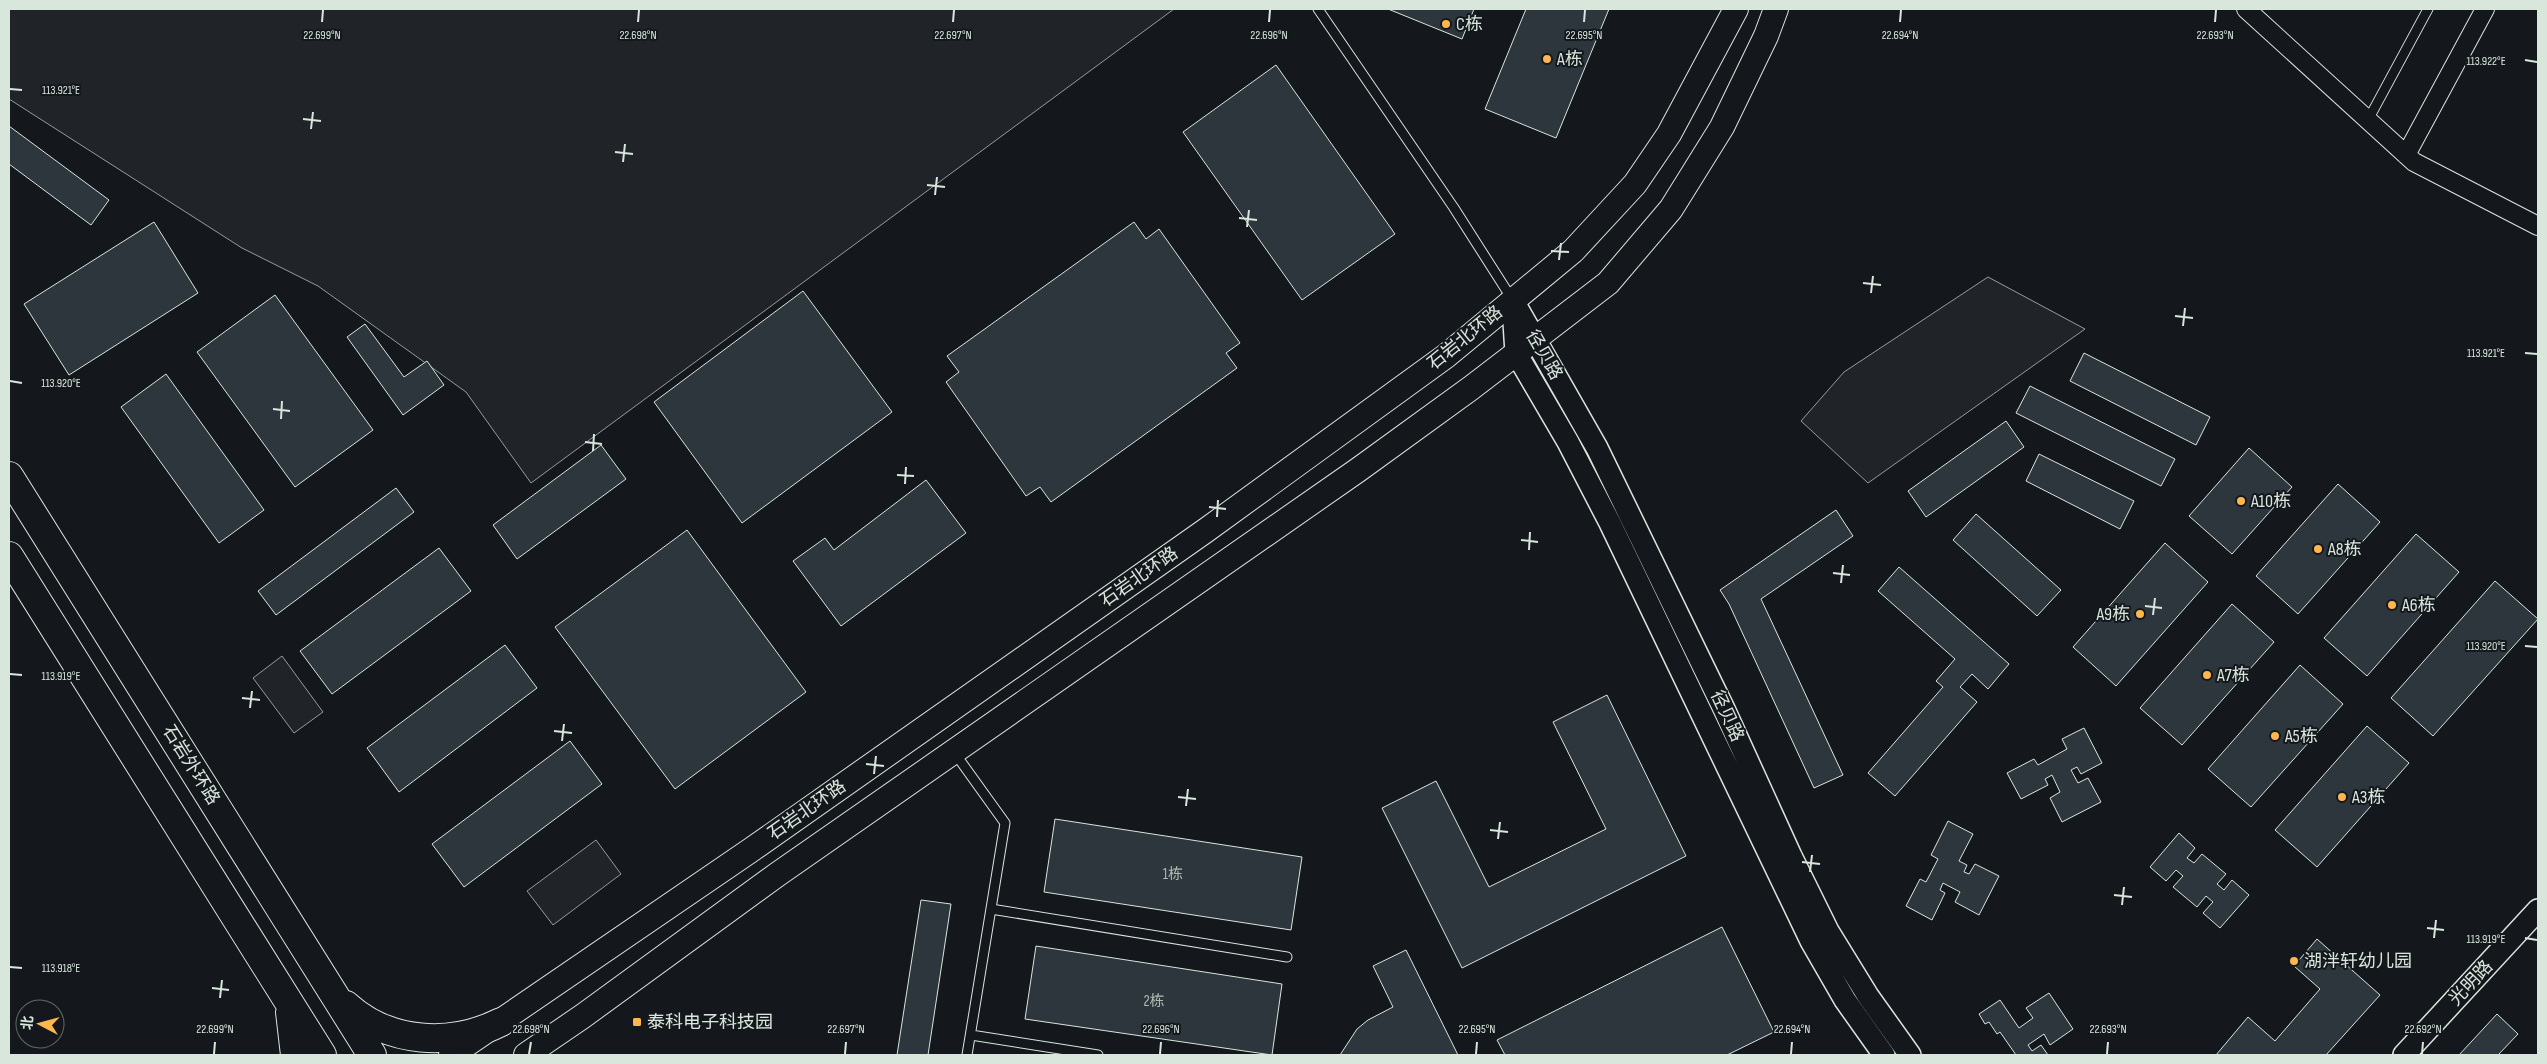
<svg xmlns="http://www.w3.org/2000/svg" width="2547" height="1064" viewBox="0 0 2547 1064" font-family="'Sofia Sans Condensed','Noto Sans SC',sans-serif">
  <rect width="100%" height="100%" fill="#14181c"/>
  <path fill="#202428" stroke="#939e99" d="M9,9H1174L531,483L466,392L318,286L242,248L9,99Z
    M1988,277L2085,329L1868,483L1801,421L1844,372Z
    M282,656L323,712L294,733L253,678Z
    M596,840L621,874L553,925L527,891Z"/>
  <path fill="#2c363c" stroke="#d8e6dc" d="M1388,9H1474L1462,39Z
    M1526,9H1609L1556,138L1485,109Z
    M1276,65L1395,234L1302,300L1183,132Z
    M9,126L109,200L91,225L9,164Z
    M154,222L198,293L69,375L24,304Z
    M1134,222L1146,239L1159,229L1240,343L1226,353L1237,368L1051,502L1040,487L1026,496L946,382L959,372L947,356Z
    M803,291L892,412L742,523L654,402Z
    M275,295L373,430L295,487L197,352Z
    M365,324L404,377L427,361L444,385L403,415L347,337Z
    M2084,353L2210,417L2196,445L2070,381Z
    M166,374L264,510L219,543L121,407Z
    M2030,386L2175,459L2161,486L2016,413Z
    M2006,421L2024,447L1926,517L1908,491Z
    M601,445L626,479L517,559L493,525Z
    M2249,448L2292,487L2232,554L2189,516Z
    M2039,454L2134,501L2120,529L2026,481Z
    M926,480L966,533L841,626L793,561L825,538L834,550Z
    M2338,484L2380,522L2298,614L2256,576Z
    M396,488L414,512L276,615L258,591Z
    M1836,510L1853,536L1761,599L1843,775L1814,788L1729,604L1720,590Z
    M1976,514L2061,590L2037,616L1953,540Z
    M687,530L806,692L675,789L555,627Z
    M2416,534L2459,572L2367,676L2324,638Z
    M2165,543L2208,582L2116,686L2073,647Z
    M439,548L471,591L332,694L300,651Z
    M1899,567L2009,664L1988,689L1972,674L1960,687L1977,702L1895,796L1868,773L1943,687L1936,681L1955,659L1878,591Z
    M2495,581L2538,619L2433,736L2391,698Z
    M2232,604L2274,642L2182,745L2140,708Z
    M505,645L537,688L399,792L367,748Z
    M2300,665L2343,704L2251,807L2208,769Z
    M1607,695L1686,856L1462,968L1382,808L1436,781L1489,887L1606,829L1553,722Z
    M2367,726L2409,763L2317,867L2275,830Z
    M2084,728L2102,763L2081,774L2077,767L2071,770L2078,783L2088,778L2101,802L2062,822L2050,798L2060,792L2052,775L2045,779L2048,785L2021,799L2007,773L2034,759L2038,765L2067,749L2062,739Z
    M570,741L602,784L464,887L432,844Z
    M1055,819L1302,857L1291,930L1044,892Z
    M1948,821L1973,834L1959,861L1967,865L1964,872L1969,874L1975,864L1999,876L1979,915L1955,902L1960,892L1943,883L1940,890L1945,893L1932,920L1906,906L1920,879L1926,882L1938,859L1931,855Z
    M2179,833L2195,848L2187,858L2194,863L2202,854L2226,874L2217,884L2224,890L2232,880L2249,895L2220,928L2203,913L2213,902L2206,896L2197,907L2173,887L2183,876L2176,870L2166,881L2150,867Z
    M921,900L951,904L928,1055H897Z
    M1722,927L1774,1032L1727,1055H1505L1497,1040Z
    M2317,939L2380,995L2326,1055H2216L2248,1017L2275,1041L2320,989L2294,966Z
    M1036,946L1282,984L1272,1055L1025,1019Z
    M1406,950L1458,1055H1340L1357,1029L1368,1020L1393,1007L1373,966Z
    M2049,993L2073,1029L2050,1045L2044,1034L2028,1045L2032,1051L2041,1045L2048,1055H2016L2000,1032L1997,1034L1989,1022L1985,1024L1979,1014L2000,1000L2019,1028L2033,1018L2026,1008Z
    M2497,1014L2518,1034L2498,1055H2459Z"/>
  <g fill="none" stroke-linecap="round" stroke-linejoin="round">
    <defs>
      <path id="service" d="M1318,9L1454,208L1512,299
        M2368,120L2428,9
        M954,752L1005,823L967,1055
        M991,909L1287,957
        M971,1035L1098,1055"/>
      <path id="minor" d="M2246,9L2414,162L2538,226
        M2406,155L2485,9"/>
      <path id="tertiary" d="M1512,299L1597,448L1724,709L1791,856L1828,931L1868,996L1910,1055
        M1513,307L1516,353L1568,442L1610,523L1811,941L1845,1000L1884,1055
        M2404,1055L2538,910"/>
      <path id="secondary" d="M451,1055L751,850L1205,531L1446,356L1573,251L1635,184L1669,134L1736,9
        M526,1055L583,1016L778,874L1358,470L1471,388L1608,283L1671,209L1722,127L1766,36L1776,9"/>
      <path id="primary" d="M9,476L372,1055
        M9,556L322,1055
        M346,1005C389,1044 451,1047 501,1022
        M290,1012L295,1055"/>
    </defs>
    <use href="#service" stroke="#d8e6dc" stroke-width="11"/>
    <use href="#minor" stroke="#d8e6dc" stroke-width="20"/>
    <use href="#tertiary" stroke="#d8e6dc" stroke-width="24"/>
    <use href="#secondary" stroke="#d8e6dc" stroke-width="26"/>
    <use href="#primary" stroke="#d8e6dc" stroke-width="30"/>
    <use href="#service" stroke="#14181c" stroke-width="9"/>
    <use href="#minor" stroke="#14181c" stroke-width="18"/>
    <use href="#tertiary" stroke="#14181c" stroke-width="21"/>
    <use href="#secondary" stroke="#14181c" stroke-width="24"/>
    <use href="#primary" stroke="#14181c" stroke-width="28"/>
  </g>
  <path fill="none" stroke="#d8e6dc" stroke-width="2" d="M322,22L323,10M638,22L639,10M953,22L954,10M1269,22L1270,10M1584,22L1585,10M1900,22L1901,10M2215,22L2216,10M2525,60L2537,62M10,89L22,90M303,119L321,121M311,129L313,112M615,152L633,154M623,162L625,144M927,185L945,187M935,195L937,177M1239,218L1257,220M1247,227L1249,210M1551,251L1569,252M1559,260L1561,243M1863,283L1881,285M1871,293L1873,276M2175,316L2193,318M2183,326L2185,308M2525,353L2537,354M10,381L22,383M273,409L290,411M281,419L282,401M585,442L602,444M593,451L594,434M897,475L914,476M905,484L906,467M1209,507L1226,509M1217,517L1218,500M1521,540L1538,542M1529,550L1530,532M1833,573L1850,575M1841,583L1843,565M2145,606L2162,608M2153,615L2155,598M2525,646L2537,647M10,674L22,675M242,698L260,700M250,708L252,691M554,731L572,733M562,741L564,724M866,764L884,766M874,774L876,756M1178,797L1196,799M1186,806L1188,789M1490,830L1508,832M1498,839L1500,822M1802,862L1820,864M1810,872L1812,855M2114,895L2132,897M2122,905L2124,887M2427,928L2444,930M2434,938L2436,920M2525,938L2537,940M10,967L22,968M212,988L229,990M220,998L222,980M214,1054L215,1042M529,1054L531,1042M845,1054L846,1042M1160,1054L1161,1042M1476,1054L1477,1042M1791,1054L1792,1042M2107,1054L2108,1042M2422,1054L2423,1042"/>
  <g fill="#ffb74d" stroke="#14181c" stroke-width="2">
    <circle cx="1446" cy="24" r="5"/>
    <circle cx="1547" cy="59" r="5"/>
    <circle cx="2241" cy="501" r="5"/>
    <circle cx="2318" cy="549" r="5"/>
    <circle cx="2392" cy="605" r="5"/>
    <circle cx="2140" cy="614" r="5"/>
    <circle cx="2207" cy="675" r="5"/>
    <circle cx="2275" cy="736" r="5"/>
    <circle cx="2342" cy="797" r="5"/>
    <circle cx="2294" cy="961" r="5"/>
    <rect x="632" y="1017" width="10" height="10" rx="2.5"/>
  </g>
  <g text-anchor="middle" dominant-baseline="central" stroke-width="4" stroke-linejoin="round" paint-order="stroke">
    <g font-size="15" fill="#adbab4">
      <text x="1173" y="874">1栋</text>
      <text x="1154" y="1001">2栋</text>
    </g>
    <g font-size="18" fill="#d8e6dc" stroke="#14181c" text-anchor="start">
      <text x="1456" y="24">C栋</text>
      <text x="1557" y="59">A栋</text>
      <text x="2251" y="501">A10栋</text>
      <text x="2328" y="549">A8栋</text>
      <text x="2402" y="605">A6栋</text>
      <text x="2130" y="614" text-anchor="end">A9栋</text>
      <text x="2217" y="675">A7栋</text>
      <text x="2285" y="736">A5栋</text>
      <text x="2352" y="797">A3栋</text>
      <text x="2304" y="961">湖泮轩幼儿园</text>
      <text x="647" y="1022">泰科电子科技园</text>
    </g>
    <g font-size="18" fill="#d8e6dc" stroke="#14181c">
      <text transform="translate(1465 338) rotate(-39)">石岩北环路</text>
      <text transform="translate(1544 355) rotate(60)">径贝路</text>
      <text transform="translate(1139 577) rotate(-35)">石岩北环路</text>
      <text transform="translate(1727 716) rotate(65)">径贝路</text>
      <text transform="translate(191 765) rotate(58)">石岩外环路</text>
      <text transform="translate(807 810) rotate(-35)">石岩北环路</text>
      <text transform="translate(2471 983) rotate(-47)">光明路</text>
    </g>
  </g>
  <g font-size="12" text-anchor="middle" fill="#d8e6dc" stroke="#14181c" stroke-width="4" stroke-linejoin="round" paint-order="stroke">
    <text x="322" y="39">22.699°N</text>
    <text x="638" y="39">22.698°N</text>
    <text x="953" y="39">22.697°N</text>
    <text x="1269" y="39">22.696°N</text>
    <text x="1584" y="39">22.695°N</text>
    <text x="1900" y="39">22.694°N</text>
    <text x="2215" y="39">22.693°N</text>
    <text x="2486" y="65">113.922°E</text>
    <text x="61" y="94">113.921°E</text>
    <text x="2486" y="357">113.921°E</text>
    <text x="61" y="387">113.920°E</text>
    <text x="2486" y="650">113.920°E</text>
    <text x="61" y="680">113.919°E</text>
    <text x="2486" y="943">113.919°E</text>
    <text x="61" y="972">113.918°E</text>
    <text x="215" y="1033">22.699°N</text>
    <text x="531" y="1033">22.698°N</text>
    <text x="846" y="1033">22.697°N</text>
    <text x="1161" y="1033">22.696°N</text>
    <text x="1477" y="1033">22.695°N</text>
    <text x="1792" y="1033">22.694°N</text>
    <text x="2108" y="1033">22.693°N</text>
    <text x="2423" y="1033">22.692°N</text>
  </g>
  <rect width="2547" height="1064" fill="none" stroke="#d8e6dc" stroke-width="20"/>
  <g transform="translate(40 1024) rotate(276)"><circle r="24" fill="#14181c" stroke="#626a69"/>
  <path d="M0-4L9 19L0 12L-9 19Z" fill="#ffb74d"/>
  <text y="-8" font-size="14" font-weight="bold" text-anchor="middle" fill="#d8e6dc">北</text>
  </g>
</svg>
